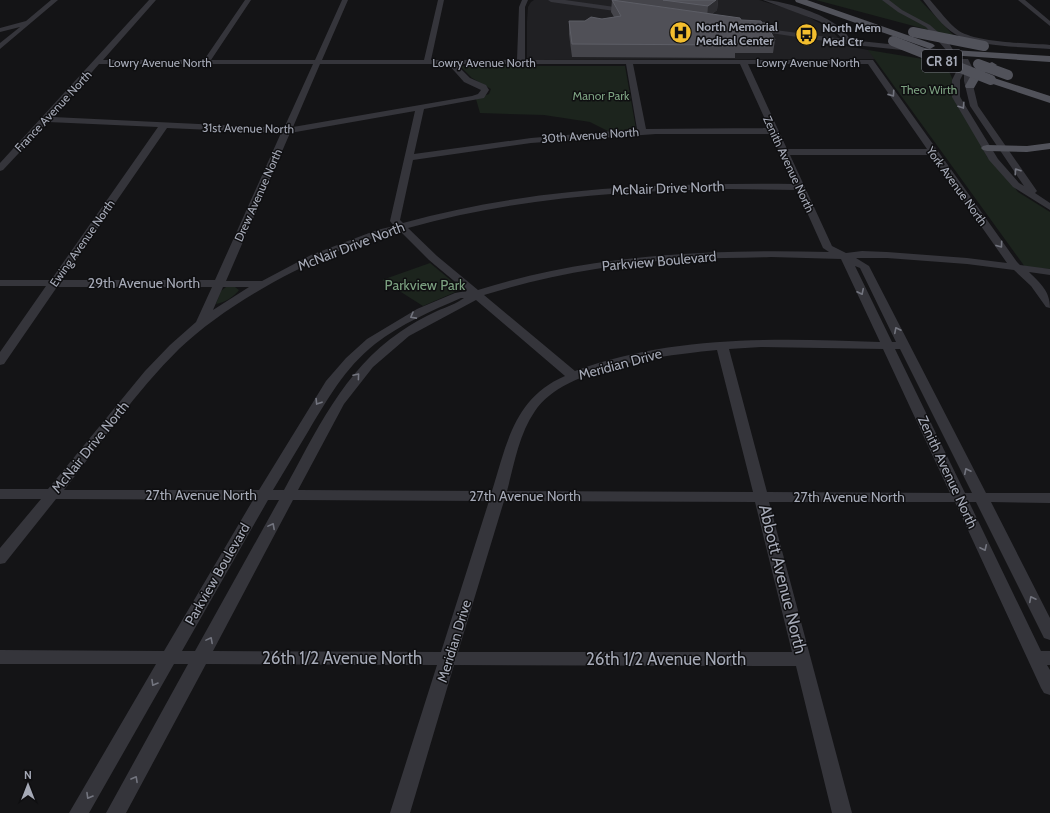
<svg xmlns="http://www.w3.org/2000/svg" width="1050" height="813" viewBox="0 0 1050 813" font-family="Cabin,sans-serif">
  <rect width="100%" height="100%" fill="#141416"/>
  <path fill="#202023" d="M534,0H759L799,12L812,19L829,28L846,46L868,50L875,54V59L533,60L527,58V21L528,7L531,2Z"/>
  <path fill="#1c241d" d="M816,0H920L955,37Z
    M868,50L929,60L948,69L987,157L1004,173L1018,192L1050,212V269L1025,267Z
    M460,66H625L636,129L608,131L590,122L544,115L480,113L476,99L489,94L491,89L472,78Z
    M430,263L459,287L460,290L423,306L382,280Z
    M226,287H235L239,290C235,296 224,303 216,304L221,291Z"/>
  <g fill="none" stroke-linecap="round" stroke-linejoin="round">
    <path fill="#35353b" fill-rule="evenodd" d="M51,0H58L0,49V43L20,27L0,32V28L26,21Z
      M149,0H156L103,60H204L245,0H251L211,60H315L342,0H348L322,60H424L438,0H444L431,60H517L519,7L522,0H528L525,7V60H873L1017,262L1020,265L1050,269V275L1029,272C1041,284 1050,291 1050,308L1046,307L1031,286L1014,270L967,264L887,258H856L869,266L986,493H1050V503L991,502L1050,618V640L1044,638L976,502H969L1041,651H1050V665H1047L1050,670V695L1044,693L1041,688L955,502H769L852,813H832L796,666L454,665L410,813H390L437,665L206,664L126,813H106L188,664H174L89,813H69L156,664H0V650L164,651L253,500L56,499L5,563L0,564V548L41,499H0V489H48L145,371L170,345L196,322L212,287H57L4,364L0,365V352L46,286H0V280H51L158,127L48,122L3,170L0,171V163ZM99,64H313L284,128L53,117ZM320,64H448L464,82L481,90L478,94L472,96L293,127ZM456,64H626L637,129L531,138L414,154L424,109L484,98L489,90L486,85L470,78ZM633,64H740L769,128L646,129ZM748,64H868L927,149H787ZM415,111L390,221L394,226L377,230L311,255L262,281H226L290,133ZM167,128L281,133L215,280H62ZM656,134H771L794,184C660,183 533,187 403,223L400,220L413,160L531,143ZM790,155H931L1007,263L967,258L887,252L862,251L846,253L832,246ZM729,189L797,190L823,248L829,252C710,249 592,254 478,290L437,256L408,228C515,198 619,191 729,189ZM399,230L429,260L466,291L455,293L417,309L367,339L346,358L326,381L259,490H64C101,443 136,391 179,349C235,296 325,251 399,230ZM771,257L841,259L880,342C778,338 671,335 575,371L484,295C549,275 617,263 685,259C714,258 742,258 771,257ZM855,266L860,268L896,342H892ZM223,287H249L213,310ZM461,298H464C456,304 446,307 437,311C424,317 411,324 400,332C343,371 316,432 284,490H273C285,470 297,450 309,430C329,397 344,369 375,344C401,324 431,311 461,298ZM476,300L565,376C514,398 507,443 492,491L298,490L344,404L373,367L409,336ZM761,347L883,349L950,493L767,492L729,349ZM895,349H900L972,493H965ZM717,350L753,492L507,491C514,465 519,434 535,411C565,366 667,355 717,350ZM268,500H279L195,651H182ZM293,500L489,501L441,652L213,651ZM504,501L755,502L792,652H458Z
      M548,0H565L629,9L632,11L629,13L551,2Z
      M763,0C784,0 842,18 850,40L946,50L926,27L898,12L882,0H889L902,10L930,25L947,40L963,66L961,61L962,59H968L972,67V81L978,106L1037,191L1035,193L1050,203V210L1013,187L989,160L952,97V80L956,72V66L949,55L845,44L751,30V28L753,27L843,39L830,27L819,21ZM964,66V81L970,106L1024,186L1019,183L998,159L960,97V80L964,72Z
      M923,0H930C939,10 948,23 959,31C979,43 1026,43 1050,45V49C1025,47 976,47 955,34C942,26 932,12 923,0Z
      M1018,0H1025L1050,21V26Z"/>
    <path fill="#51525a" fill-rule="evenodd" d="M795,0H807L933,44L935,46L930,49L927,48L796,2Z
      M952,50L1050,56V62L949,55L947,53L949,51Z
      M992,62L997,65L982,74L974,88H966L965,86L974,70Z
      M991,77L1050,96V103L987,82L986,80L987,78Z
      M1050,143V149L1027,152L987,151L983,150L981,148L983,146L987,145L1027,146Z"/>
    <path stroke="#51525a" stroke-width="10" d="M913,32L984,46
      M893,41L991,80
      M978,64L1008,75"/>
  </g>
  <path fill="#45454b" d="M612,0H718L717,10L712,14L741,20L775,40L773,53H735V58L572,57L569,34V21H585L614,17L611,12Z"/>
  <path fill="#2d2d31" d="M716,0H718L717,10L707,18L708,6Z"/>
  <path fill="#505057" stroke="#5d5e66" d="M612,0L740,18L741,20L761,21L762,23H766L775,40H734L736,45L572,44L569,21H585L591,17L602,19L621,16Z
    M663,0H716L708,6Z"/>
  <defs><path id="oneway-chevron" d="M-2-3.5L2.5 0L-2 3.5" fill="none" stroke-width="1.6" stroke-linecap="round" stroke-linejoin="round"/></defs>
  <g stroke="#73757f">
    <use href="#oneway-chevron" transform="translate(892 94) rotate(55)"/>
    <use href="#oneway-chevron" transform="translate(962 106) rotate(57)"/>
    <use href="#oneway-chevron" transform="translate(1017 171) rotate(-124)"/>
    <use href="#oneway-chevron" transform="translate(1000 245) rotate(54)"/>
    <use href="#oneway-chevron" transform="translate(861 292) rotate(64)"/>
    <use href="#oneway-chevron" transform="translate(413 316) rotate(151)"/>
    <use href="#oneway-chevron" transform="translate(897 330) rotate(-117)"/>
    <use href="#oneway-chevron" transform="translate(357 376) rotate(-50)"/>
    <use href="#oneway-chevron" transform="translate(318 402) rotate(122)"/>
    <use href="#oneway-chevron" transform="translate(967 471) rotate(-116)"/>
    <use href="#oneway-chevron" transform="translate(272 526) rotate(-62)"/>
    <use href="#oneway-chevron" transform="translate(984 548) rotate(65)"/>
    <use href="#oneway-chevron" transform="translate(1032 599) rotate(-117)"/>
    <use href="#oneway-chevron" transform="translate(210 640) rotate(-62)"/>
    <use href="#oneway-chevron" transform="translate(154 683) rotate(120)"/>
    <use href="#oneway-chevron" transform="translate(135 779) rotate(-61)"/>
    <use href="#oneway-chevron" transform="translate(89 796) rotate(120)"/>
  </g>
  <defs>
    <symbol id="hospital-disc" viewBox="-11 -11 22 22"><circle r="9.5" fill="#f3be2e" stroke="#0f0f11"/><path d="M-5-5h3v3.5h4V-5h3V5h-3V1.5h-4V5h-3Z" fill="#111"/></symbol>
    <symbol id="bus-disc" viewBox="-11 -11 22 22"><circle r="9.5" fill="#f3be2e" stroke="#0f0f11"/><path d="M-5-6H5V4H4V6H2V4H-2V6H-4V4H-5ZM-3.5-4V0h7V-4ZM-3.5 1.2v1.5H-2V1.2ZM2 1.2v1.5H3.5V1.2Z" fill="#111"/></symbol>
  </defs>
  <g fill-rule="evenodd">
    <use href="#hospital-disc" x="668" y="20" width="25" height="25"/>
    <use href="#bus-disc" x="794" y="22" width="25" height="25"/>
  </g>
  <g text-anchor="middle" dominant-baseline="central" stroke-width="3" stroke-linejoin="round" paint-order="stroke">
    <g font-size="12" font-weight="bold" fill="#a5a9b6" stroke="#0f0f11" text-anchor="start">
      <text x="696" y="26">North Memorial<tspan x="696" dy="14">Medical Center</tspan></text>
      <text x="822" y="27">North Mem<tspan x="822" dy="14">Med Ctr</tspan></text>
    </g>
    <g font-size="12" fill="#a5a9b6" stroke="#0f0f11">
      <text x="160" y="62">Lowry Avenue North</text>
      <text x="484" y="62">Lowry Avenue North</text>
      <text x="808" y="62">Lowry Avenue North</text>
      <text transform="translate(53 111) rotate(-47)">France Avenue North</text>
      <text transform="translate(248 128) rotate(1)">31st Avenue North</text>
      <text transform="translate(590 135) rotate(-4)">30th Avenue North</text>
      <text transform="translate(789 164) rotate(65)">Zenith Avenue North</text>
      <text transform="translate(957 186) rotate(54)">York Avenue North</text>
      <text transform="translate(258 195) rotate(-66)">Drew Avenue North</text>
      <text transform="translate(82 243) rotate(-55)">Ewing Avenue North</text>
    </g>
    <g font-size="12" fill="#7ca181" stroke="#0f0f11">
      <text x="929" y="89">Theo Wirth</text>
      <text x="601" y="95">Manor Park</text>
    </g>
    <rect fill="#0f0f11" stroke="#787b84" stroke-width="1" x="922" y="50" width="40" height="22" rx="3"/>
    <g font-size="13" font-weight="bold" fill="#a5a9b6">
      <text x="942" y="61">CR 81</text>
    </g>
    <g font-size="14" fill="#a5a9b6" stroke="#0f0f11">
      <text transform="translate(668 188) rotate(-2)">McNair Drive North</text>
      <text transform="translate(351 246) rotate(-21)">McNair Drive North</text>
      <text transform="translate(659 261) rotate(-5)">Parkview Boulevard</text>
      <text x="144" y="283">29th Avenue North</text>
      <text transform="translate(620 364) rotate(-15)">Meridian Drive</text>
      <text transform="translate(90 447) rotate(-51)">McNair Drive North</text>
      <text transform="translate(948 472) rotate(65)">Zenith Avenue North</text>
      <text x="201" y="495">27th Avenue North</text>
      <text x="525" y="496">27th Avenue North</text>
      <text x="849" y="497">27th Avenue North</text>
      <text transform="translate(217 574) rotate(-60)">Parkview Boulevard</text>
      <text transform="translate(454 641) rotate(-73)">Meridian Drive</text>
    </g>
    <g font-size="14" fill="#7ca181" stroke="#0f0f11">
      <text x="425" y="285">Parkview Park</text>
    </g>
    <g font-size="17" fill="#a5a9b6" stroke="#0f0f11">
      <text transform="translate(783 579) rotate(76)">Abbott Avenue North</text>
      <text x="342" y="658">26th 1/2 Avenue North</text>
      <text x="666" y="659">26th 1/2 Avenue North</text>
    </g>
  </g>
  <g transform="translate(28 785)" stroke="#0f0f11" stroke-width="3" paint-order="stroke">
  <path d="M0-3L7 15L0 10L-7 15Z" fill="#a5a9b6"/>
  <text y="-6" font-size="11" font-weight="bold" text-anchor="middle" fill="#a5a9b6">N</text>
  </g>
</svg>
